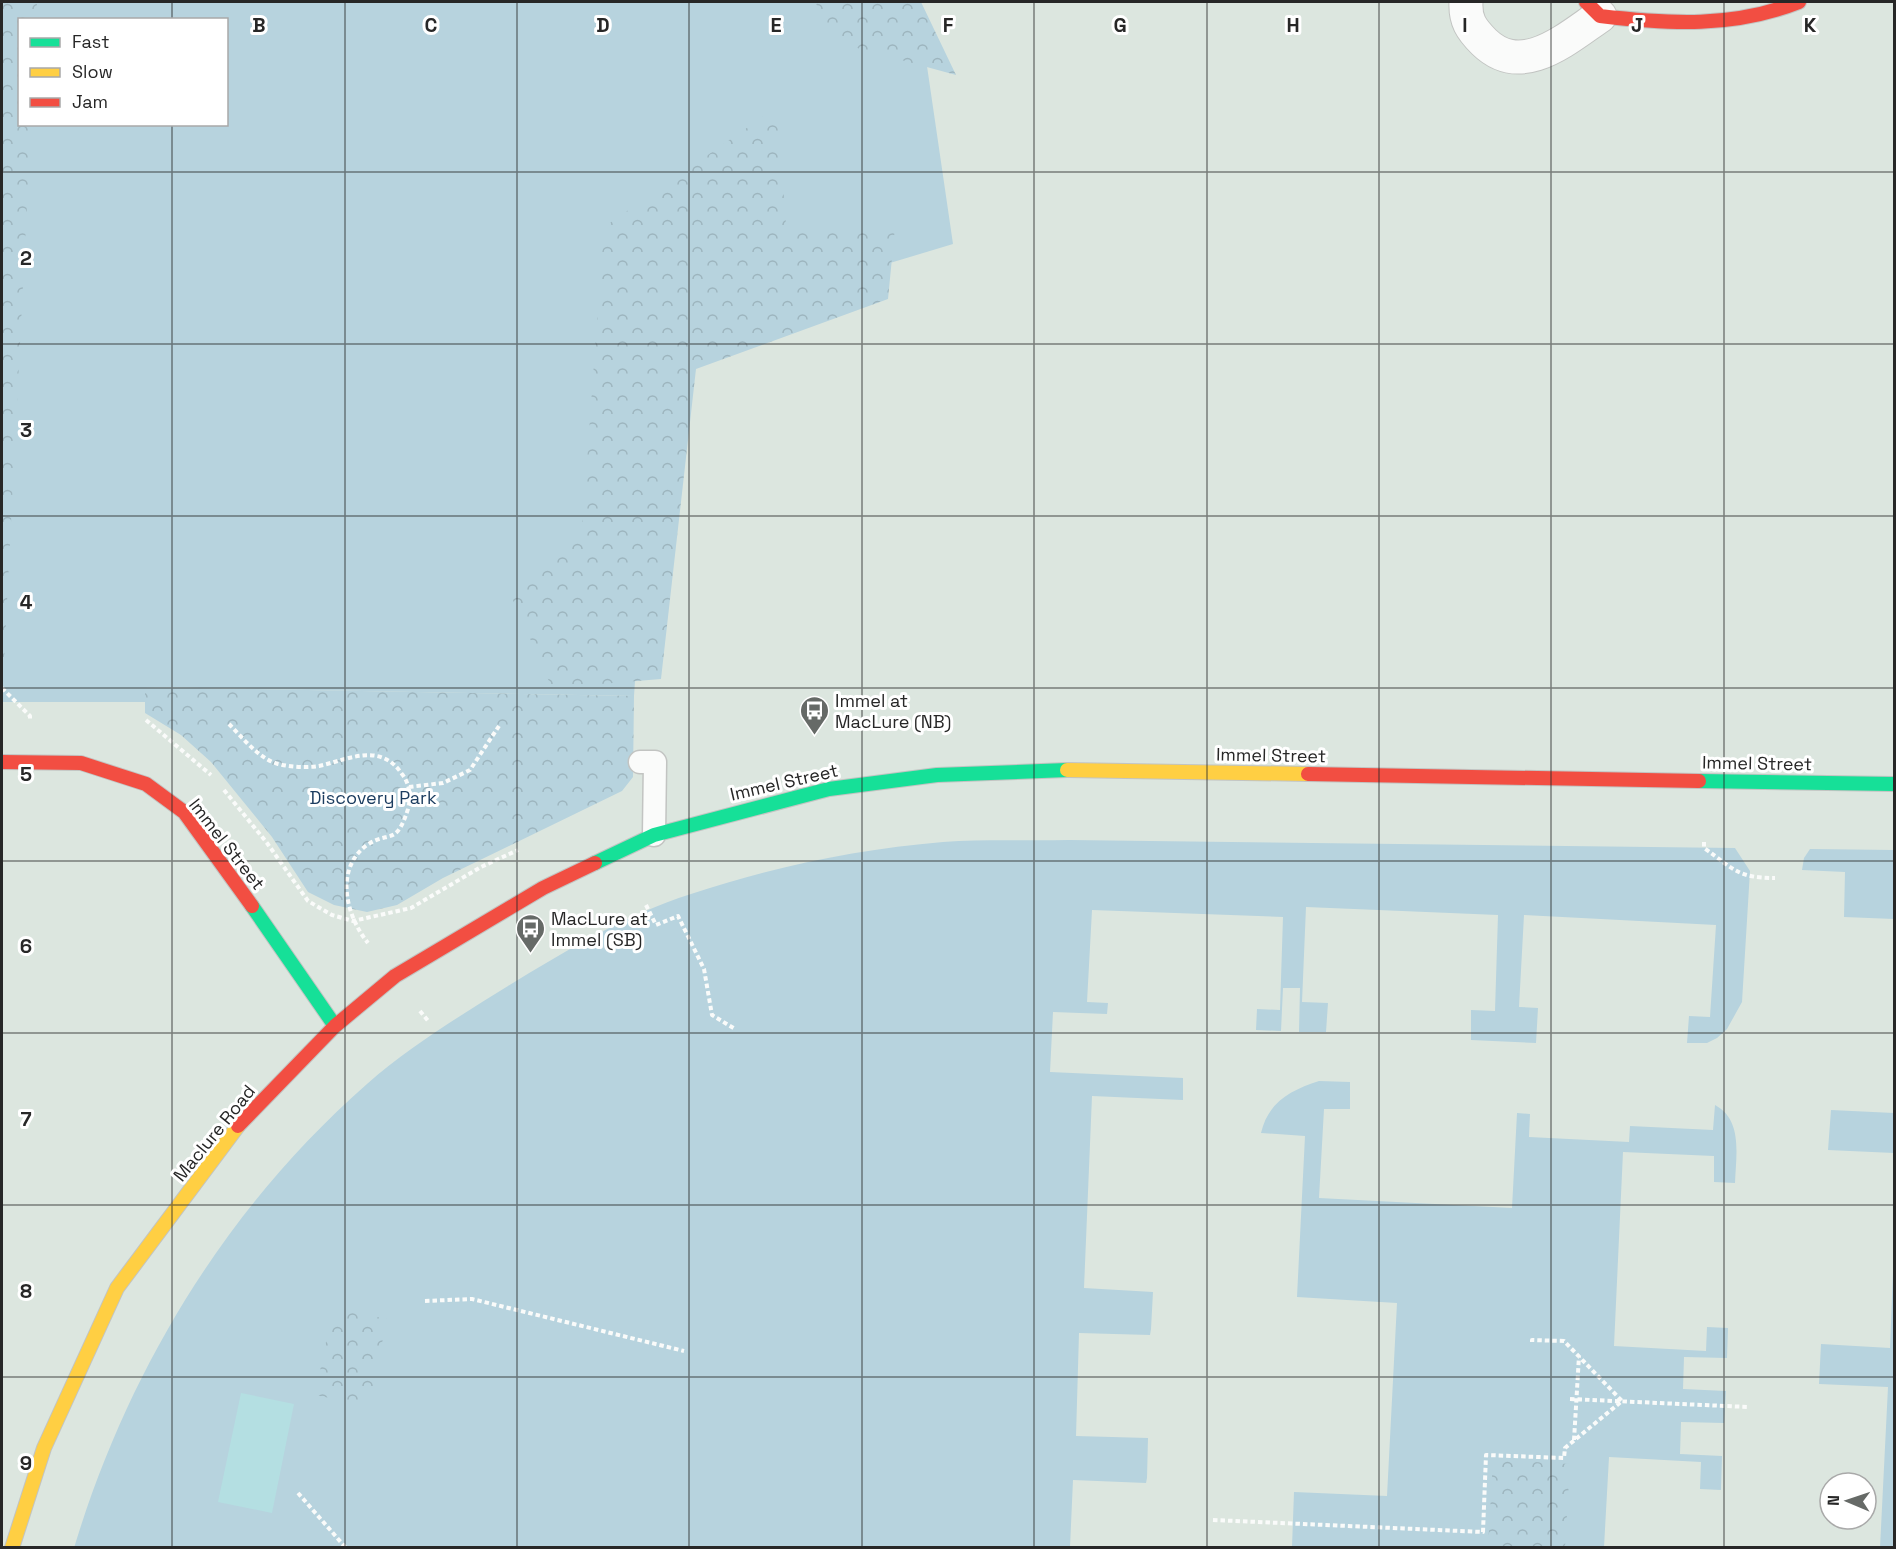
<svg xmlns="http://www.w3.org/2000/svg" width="1896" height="1549" viewBox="0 0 1896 1549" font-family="'Space Grotesk',sans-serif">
  <defs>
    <pattern id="forest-crowns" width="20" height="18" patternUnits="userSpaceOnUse" patternTransform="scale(1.5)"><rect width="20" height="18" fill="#b7d3de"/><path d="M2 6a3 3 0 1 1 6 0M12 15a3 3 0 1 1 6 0" fill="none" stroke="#9db5be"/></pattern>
  </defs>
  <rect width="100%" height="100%" fill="#dce6df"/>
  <path fill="#b7d3de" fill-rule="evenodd" d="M2,2H902L922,32L953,244L658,333L634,696L145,687V702H2ZM20,20H226V124H20Z
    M1069,840L1735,848L1750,871L1742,1002L1727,1029L1717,1038L1707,1043H1687L1689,1016L1710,1017L1716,925L1524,915L1519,1007L1538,1008L1536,1043L1471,1040V1010L1495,1011L1498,915L1306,907L1302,1002L1328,1003L1326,1032H1299L1300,988H1283L1281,1031L1256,1030L1257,1009L1280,1010L1283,917L1092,910L1087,1002L1108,1003L1107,1014L1053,1012L1050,1072L1183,1078V1100L1092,1096L1084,1288L1153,1292L1151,1329L1150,1335L1079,1333L1076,1436L1148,1438L1147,1478L1146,1483L1073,1480L1070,1547L74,1548C128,1369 227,1207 367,1084C410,1046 460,1016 508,986C567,950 625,915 691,894C772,867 858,849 943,842C985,839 1027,841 1069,840Z
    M1810,849L1894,850V919L1844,917L1845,872L1802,870L1804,858Z
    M1319,1081L1350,1082V1109H1324L1319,1198L1512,1208L1517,1113L1530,1114L1529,1137L1629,1142L1630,1126L1713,1130L1715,1105C1743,1120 1736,1155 1735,1183L1714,1182V1156L1623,1152L1614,1346L1706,1351L1707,1327L1728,1328L1727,1358L1684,1357L1683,1389L1726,1391L1724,1423L1681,1422L1680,1454L1722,1456L1721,1490L1700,1489L1701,1462L1609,1457L1604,1547H1292L1294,1492L1387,1496L1397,1303L1297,1297L1305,1136L1261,1133C1268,1102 1291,1090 1319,1081Z
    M1831,1110L1894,1113V1153L1828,1150Z
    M1894,1247V1547L1880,1548L1888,1387L1819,1384L1821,1344L1890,1348Z"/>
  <path fill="url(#forest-crowns)" d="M2,2H37L36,19L20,20V124L31,125L2,702Z
    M815,2H921L956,75L839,43Z
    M777,107L786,225L895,227L888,299L696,369L661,679L552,688L508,589L582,527L604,227Z
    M145,687L634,696L633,777L622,791L443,878L397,905L367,912L334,905L308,892L272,837L211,762L181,735L145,713Z
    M333,1308L387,1319L369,1406L315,1395Z
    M1493,1460L1570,1464L1565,1547H1488Z"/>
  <path fill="#b4dfe2" d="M241,1393L294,1404L272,1513L218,1502Z"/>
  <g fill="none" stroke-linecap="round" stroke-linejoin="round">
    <defs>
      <path id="lane" d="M640,762H655L654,835"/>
      <path id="street" d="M1466,2C1465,20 1471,29 1484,42C1522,79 1566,39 1600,16"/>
      <path id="fast" d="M1699,781L1894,784
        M595,863L654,835L829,789L937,775L1067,770
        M252,906L335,1026"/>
      <path id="slow" d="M1067,770L1308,774
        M12,1548L44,1448L117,1288L238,1126"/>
      <path id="jam" d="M1586,2L1600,16C1669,24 1733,28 1799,2
        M2,762L81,763L146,784L184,812L252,906
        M1308,774L1699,781
        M238,1126L335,1026L395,976L543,888L595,863"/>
    </defs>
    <use href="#lane" stroke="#c2c4c2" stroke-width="25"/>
    <use href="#street" stroke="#c2c4c2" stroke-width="35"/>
    <use href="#fast" stroke="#c2c4c2" stroke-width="16"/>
    <use href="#slow" stroke="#c2c4c2" stroke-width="16"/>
    <use href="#jam" stroke="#c2c4c2" stroke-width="16"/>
    <path stroke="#fafbfa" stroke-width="4" stroke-dasharray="4.5 3" stroke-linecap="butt" d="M2,688L30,716V720
      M146,720L211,775
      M229,724C243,738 258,758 278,764C291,767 306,768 319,766C350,759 380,742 402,774C410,784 411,797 408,809C396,847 389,830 367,845C334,869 346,916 368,943
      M409,787L443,783L470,770L499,726
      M224,790L267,843L308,901L332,915L353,921L411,908L481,867L518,850
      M1704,842V848C1734,869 1737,878 1775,878
      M646,905L656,925L678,916L704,969L712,1015L735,1029
      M420,1011L429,1022
      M425,1301L472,1299L684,1351
      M1570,1399L1748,1407
      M1574,1440L1579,1356
      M298,1493L346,1548
      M1213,1520L1483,1532L1486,1455L1564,1458L1565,1448L1622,1401L1564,1341L1532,1340V1342"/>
    <use href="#lane" stroke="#fafbfa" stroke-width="22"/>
    <use href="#street" stroke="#fafbfa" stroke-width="33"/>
    <use href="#fast" stroke="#16e098" stroke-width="14"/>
    <use href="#slow" stroke="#ffcf43" stroke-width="14"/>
    <use href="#jam" stroke="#f24e42" stroke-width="14"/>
  </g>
  <path fill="none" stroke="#272727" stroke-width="1.5" stroke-opacity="0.55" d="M172,2V20M345,2V1548M517,2V1548M689,2V1548M862,2V1548M1034,2V1548M1207,2V1548M1379,2V1548M1551,2V1548M1724,2V1548M172,124V1548M2,172H1894M2,344H1894M2,516H1894M2,688H1894M2,861H1894M2,1033H1894M2,1205H1894M2,1377H1894"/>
  <defs>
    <symbol id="bus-pin" viewBox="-11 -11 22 30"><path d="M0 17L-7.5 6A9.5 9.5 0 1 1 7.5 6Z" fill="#666a67" stroke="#fff"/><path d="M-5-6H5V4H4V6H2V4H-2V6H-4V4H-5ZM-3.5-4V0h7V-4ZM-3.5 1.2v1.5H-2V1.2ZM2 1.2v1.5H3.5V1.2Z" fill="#fff"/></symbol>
  </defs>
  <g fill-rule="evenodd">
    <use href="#bus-pin" x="798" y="694" width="33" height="45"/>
    <use href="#bus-pin" x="514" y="912" width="33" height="45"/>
  </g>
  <g text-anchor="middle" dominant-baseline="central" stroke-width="6" stroke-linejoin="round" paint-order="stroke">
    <g font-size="18" fill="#272727" stroke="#fff" text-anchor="start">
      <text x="835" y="700">Immel at<tspan x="835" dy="21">MacLure (NB)</tspan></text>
      <text x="551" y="918">MacLure at<tspan x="551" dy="21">Immel (SB)</tspan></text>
    </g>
    <g font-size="18" fill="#272727" stroke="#fff">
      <text transform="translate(1271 755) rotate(1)">Immel Street</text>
      <text transform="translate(1757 763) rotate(1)">Immel Street</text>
      <text transform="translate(784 782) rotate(-13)">Immel Street</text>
      <text transform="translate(227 844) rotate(52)">Immel Street</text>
      <text transform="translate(214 1133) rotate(-51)">Maclure Road</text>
    </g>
    <g font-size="18" fill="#1c3d60" stroke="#fff">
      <text x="373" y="797">Discovery Park</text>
    </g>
  </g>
  <g font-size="20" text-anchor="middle" font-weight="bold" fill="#272727" stroke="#fff" stroke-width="6" stroke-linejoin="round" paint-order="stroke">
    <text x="259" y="32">B</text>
    <text x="431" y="32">C</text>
    <text x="603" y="32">D</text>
    <text x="776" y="32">E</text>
    <text x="948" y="32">F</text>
    <text x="1120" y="32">G</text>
    <text x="1293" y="32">H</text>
    <text x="1465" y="32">I</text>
    <text x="1637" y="32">J</text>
    <text x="1810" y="32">K</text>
    <text x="26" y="265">2</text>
    <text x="26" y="437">3</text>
    <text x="26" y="609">4</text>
    <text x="26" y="781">5</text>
    <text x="26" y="953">6</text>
    <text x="26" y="1126">7</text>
    <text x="26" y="1298">8</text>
    <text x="26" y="1470">9</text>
  </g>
  <rect width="1896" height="1549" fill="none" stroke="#272727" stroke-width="6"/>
  <rect x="18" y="18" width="210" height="108" fill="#ffffff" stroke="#a9a9a9" stroke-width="1.5"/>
  <rect x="30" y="38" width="30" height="9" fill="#16e098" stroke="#a9a9a9" stroke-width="1.5"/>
  <text x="72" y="48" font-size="18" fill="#272727">Fast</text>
  <rect x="30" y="68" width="30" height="9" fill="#ffcf43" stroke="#a9a9a9" stroke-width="1.5"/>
  <text x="72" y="78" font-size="18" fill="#272727">Slow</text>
  <rect x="30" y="98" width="30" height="9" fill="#f24e42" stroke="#a9a9a9" stroke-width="1.5"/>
  <text x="72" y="108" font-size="18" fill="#272727">Jam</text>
  <g transform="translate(1848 1501) rotate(272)"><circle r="28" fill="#ffffff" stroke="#a9a9a9" stroke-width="1.5"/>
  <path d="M0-4.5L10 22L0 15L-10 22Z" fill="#666a67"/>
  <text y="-9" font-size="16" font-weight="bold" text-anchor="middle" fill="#272727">N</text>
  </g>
</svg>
